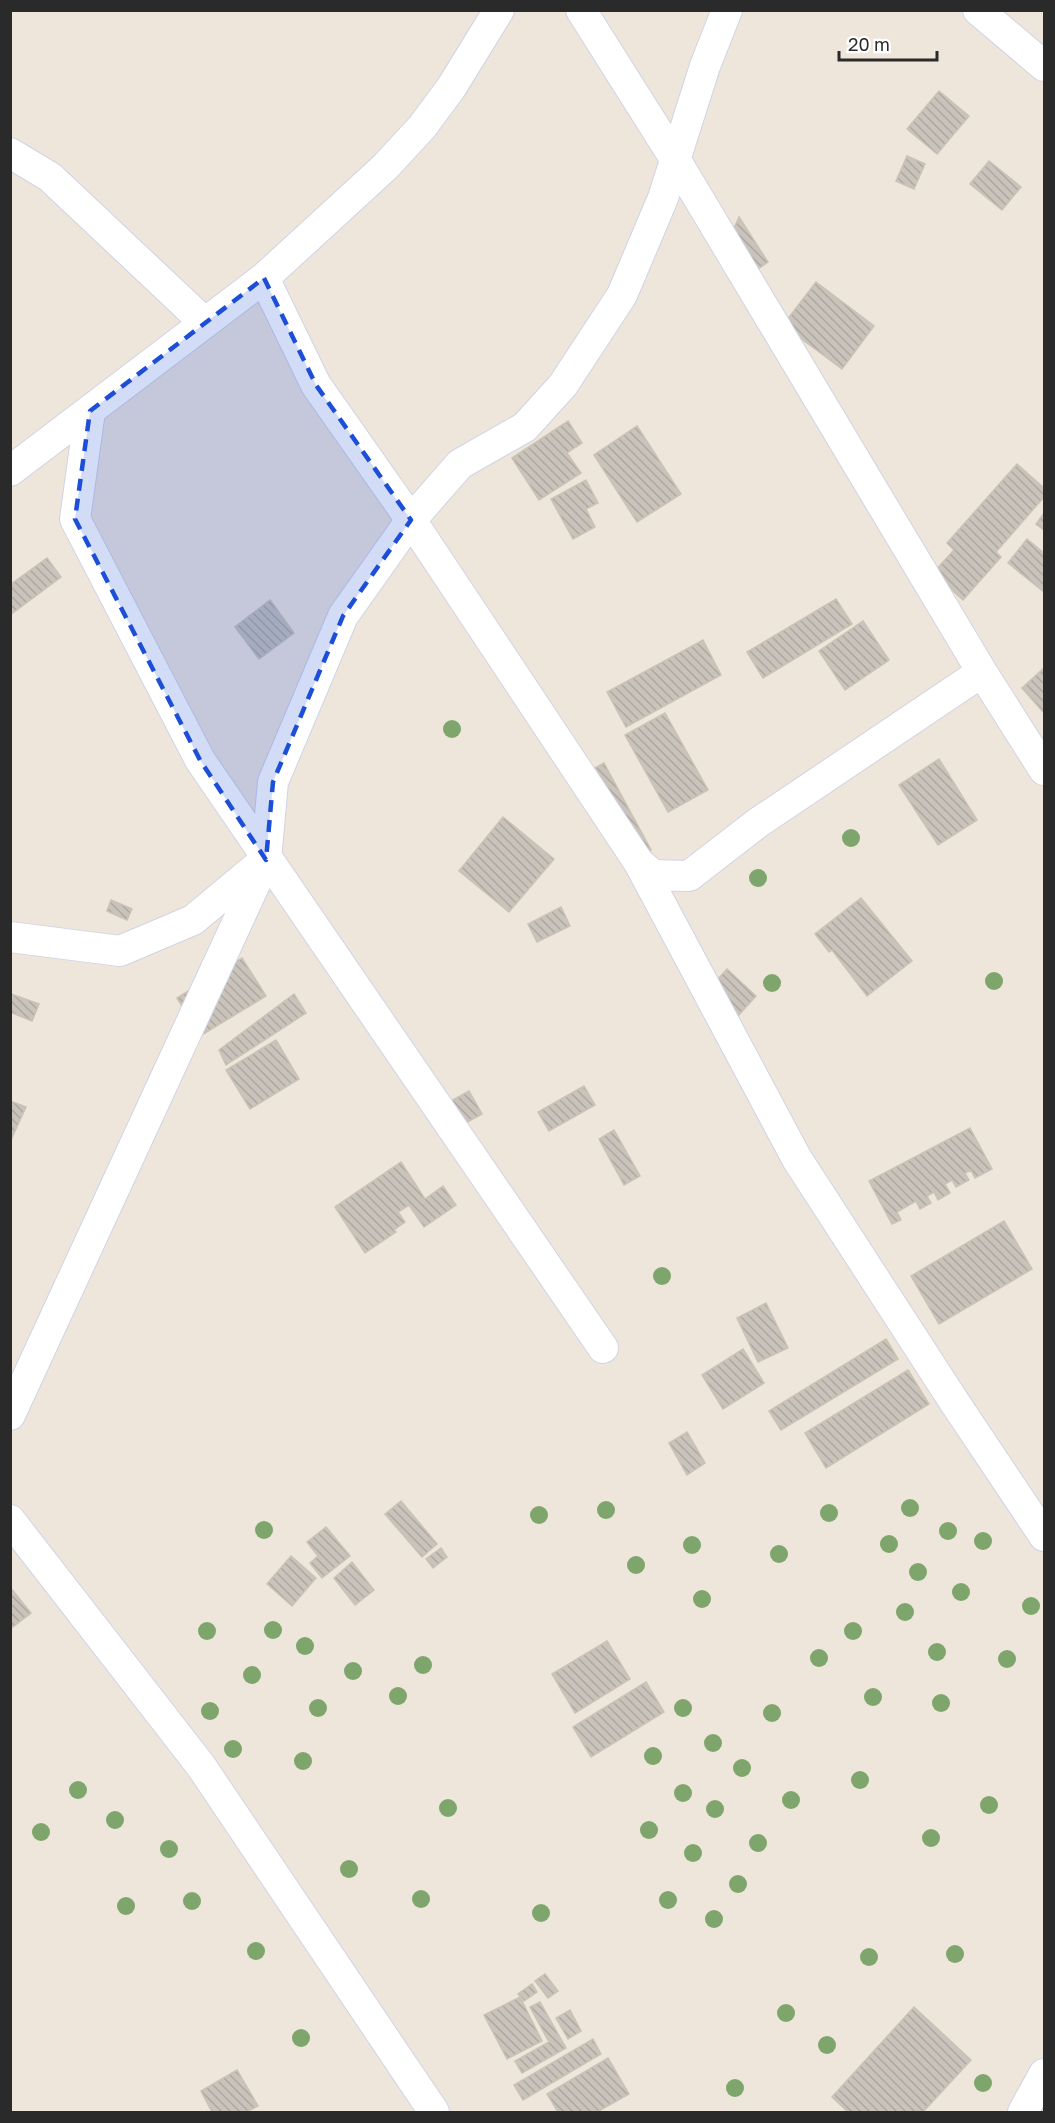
<svg xmlns="http://www.w3.org/2000/svg" width="1055" height="2123" viewBox="0 0 1055 2123" font-family="'Golos Text',sans-serif">
  <defs>
    <pattern id="building-back-hatch" width="6" height="6" patternUnits="userSpaceOnUse" patternTransform="scale(1.5)"><rect width="6" height="6" fill="#c9c3bb"/><path d="M-1 5l2 2M0 0l6 6M5-1l2 2" fill="none" stroke="#ada8a1"/></pattern>
  </defs>
  <rect width="100%" height="100%" fill="#eee6db"/>
  <path fill="url(#building-back-hatch)" stroke="#cac3b4" stroke-width="1.5" d="M939,91L969,116L937,154L907,129Z
    M907,156L925,164L914,189L896,181Z
    M989,161L1021,187L1002,210L970,184Z
    M739,217L768,262L752,273L731,235Z
    M816,282L874,326L842,369L783,325Z
    M568,421L582,443L567,453L581,473L539,500L512,458Z
    M637,426L681,494L637,522L594,455Z
    M1017,464L1044,488V497L996,552L1001,557L963,600L933,573L954,550L947,543Z
    M586,480L598,503L586,509L595,527L573,539L551,499Z
    M1044,513V530L1036,524Z
    M1027,539L1044,553V592L1008,563Z
    M47,558L61,577L10,615V585Z
    M836,599L852,624L763,678L747,652Z
    M270,600L294,633L259,659L235,627Z
    M863,621L889,660L845,690L819,651Z
    M703,640L721,675L626,727L607,692Z
    M1044,668V713L1022,688Z
    M665,713L708,790L668,812L625,735Z
    M939,759L977,820L938,845L899,785Z
    M604,763L651,850L631,860L584,774Z
    M503,817L554,859L509,912L459,871Z
    M861,898L912,961L867,996L832,950L829,952L815,934Z
    M111,900L132,909L127,920L107,911Z
    M561,907L570,926L537,942L528,924Z
    M242,958L266,996L200,1036L177,998Z
    M727,969L756,996L727,1028L698,1001Z
    M11,994L39,1004L32,1021L10,1012Z
    M294,994L306,1013L226,1065L219,1050Z
    M276,1040L299,1079L250,1109L226,1070Z
    M584,1086L595,1105L549,1131L538,1112Z
    M469,1091L482,1114L464,1124L451,1101Z
    M10,1101L26,1107L10,1142Z
    M970,1128L992,1169L975,1178L971,1170L965,1173L969,1180L956,1187L952,1180L945,1184L950,1193L938,1200L934,1192L927,1196L931,1203L920,1209L916,1201L897,1212L901,1220L892,1224L869,1181Z
    M614,1130L640,1176L624,1185L599,1139Z
    M401,1162L425,1199L443,1186L456,1205L424,1227L409,1205L398,1212L405,1222L394,1230L396,1232L365,1253L335,1207Z
    M1004,1221L1032,1269L939,1324L911,1276Z
    M766,1303L788,1348L758,1362L737,1318Z
    M886,1339L898,1359L781,1430L769,1411Z
    M743,1349L764,1383L723,1409L702,1375Z
    M908,1370L929,1404L826,1468L805,1433Z
    M687,1432L705,1463L687,1475L669,1443Z
    M401,1501L437,1544L422,1557L385,1514Z
    M326,1527L350,1556L322,1578L310,1563L318,1556L307,1542Z
    M441,1548L447,1557L433,1568L426,1559Z
    M291,1556L316,1578L292,1606L267,1584Z
    M352,1562L374,1590L355,1605L334,1578Z
    M10,1587L31,1613L10,1629Z
    M607,1641L630,1679L575,1713L552,1674Z
    M646,1682L664,1712L591,1757L573,1727Z
    M545,1974L558,1991L548,1998L535,1981Z
    M532,1984L537,1992L524,2001L518,1994Z
    M520,1997L542,2041L507,2059L484,2015Z
    M540,2002L566,2048L522,2073L515,2061L549,2042L530,2007Z
    M914,2007L971,2060L923,2112H848L832,2097Z
    M570,2010L581,2031L568,2039L556,2018Z
    M593,2039L601,2054L523,2100L514,2085Z
    M608,2058L629,2094L597,2112H558L547,2094Z
    M237,2070L258,2106L246,2112H212L201,2091Z"/>
  <g fill="none" stroke-linecap="round" stroke-linejoin="round">
    <defs>
      <path id="minor" d="M581,10L675,159L982,672L1044,770
        M978,10L1044,66
        M10,153L50,177L205,323
        M264,278L316,385L411,520L639,863L653,875L689,876L759,822L982,672
        M90,411L75,519L200,760L603,1348
        M10,471L264,278L385,167L422,127L451,88L499,10
        M639,863L797,1159L955,1403L1044,1536
        M10,937L120,951L193,920L259,865
        M10,1415L266,860L273,782L343,616L411,520L460,464L525,427L563,385L622,295L663,198L705,66L727,10
        M10,1520L201,1766L434,2112
        M1023,2112L1044,2074"/>
    </defs>
    <use href="#minor" stroke="#d0d3e5" stroke-width="32"/>
    <use href="#minor" stroke="#fff" stroke-width="30"/>
  </g>
  <g fill="#7ea56c">
    <circle cx="452" cy="729" r="9"/>
    <circle cx="851" cy="838" r="9"/>
    <circle cx="758" cy="878" r="9"/>
    <circle cx="994" cy="981" r="9"/>
    <circle cx="772" cy="983" r="9"/>
    <circle cx="662" cy="1276" r="9"/>
    <circle cx="910" cy="1508" r="9"/>
    <circle cx="606" cy="1510" r="9"/>
    <circle cx="829" cy="1513" r="9"/>
    <circle cx="539" cy="1515" r="9"/>
    <circle cx="264" cy="1530" r="9"/>
    <circle cx="948" cy="1531" r="9"/>
    <circle cx="983" cy="1541" r="9"/>
    <circle cx="889" cy="1544" r="9"/>
    <circle cx="692" cy="1545" r="9"/>
    <circle cx="779" cy="1554" r="9"/>
    <circle cx="636" cy="1565" r="9"/>
    <circle cx="918" cy="1572" r="9"/>
    <circle cx="961" cy="1592" r="9"/>
    <circle cx="702" cy="1599" r="9"/>
    <circle cx="1031" cy="1606" r="9"/>
    <circle cx="905" cy="1612" r="9"/>
    <circle cx="273" cy="1630" r="9"/>
    <circle cx="207" cy="1631" r="9"/>
    <circle cx="853" cy="1631" r="9"/>
    <circle cx="305" cy="1646" r="9"/>
    <circle cx="937" cy="1652" r="9"/>
    <circle cx="819" cy="1658" r="9"/>
    <circle cx="1007" cy="1659" r="9"/>
    <circle cx="423" cy="1665" r="9"/>
    <circle cx="353" cy="1671" r="9"/>
    <circle cx="252" cy="1675" r="9"/>
    <circle cx="398" cy="1696" r="9"/>
    <circle cx="873" cy="1697" r="9"/>
    <circle cx="941" cy="1703" r="9"/>
    <circle cx="318" cy="1708" r="9"/>
    <circle cx="683" cy="1708" r="9"/>
    <circle cx="210" cy="1711" r="9"/>
    <circle cx="772" cy="1713" r="9"/>
    <circle cx="713" cy="1743" r="9"/>
    <circle cx="233" cy="1749" r="9"/>
    <circle cx="653" cy="1756" r="9"/>
    <circle cx="303" cy="1761" r="9"/>
    <circle cx="742" cy="1768" r="9"/>
    <circle cx="860" cy="1780" r="9"/>
    <circle cx="78" cy="1790" r="9"/>
    <circle cx="683" cy="1793" r="9"/>
    <circle cx="791" cy="1800" r="9"/>
    <circle cx="989" cy="1805" r="9"/>
    <circle cx="448" cy="1808" r="9"/>
    <circle cx="715" cy="1809" r="9"/>
    <circle cx="115" cy="1820" r="9"/>
    <circle cx="649" cy="1830" r="9"/>
    <circle cx="41" cy="1832" r="9"/>
    <circle cx="931" cy="1838" r="9"/>
    <circle cx="758" cy="1843" r="9"/>
    <circle cx="169" cy="1849" r="9"/>
    <circle cx="693" cy="1853" r="9"/>
    <circle cx="349" cy="1869" r="9"/>
    <circle cx="738" cy="1884" r="9"/>
    <circle cx="421" cy="1899" r="9"/>
    <circle cx="668" cy="1900" r="9"/>
    <circle cx="192" cy="1901" r="9"/>
    <circle cx="126" cy="1906" r="9"/>
    <circle cx="541" cy="1913" r="9"/>
    <circle cx="714" cy="1919" r="9"/>
    <circle cx="256" cy="1951" r="9"/>
    <circle cx="955" cy="1954" r="9"/>
    <circle cx="869" cy="1957" r="9"/>
    <circle cx="786" cy="2013" r="9"/>
    <circle cx="301" cy="2038" r="9"/>
    <circle cx="827" cy="2045" r="9"/>
    <circle cx="983" cy="2083" r="9"/>
    <circle cx="735" cy="2088" r="9"/>
  </g>
  <path fill="#1d4ed8" fill-opacity="0.2" stroke="#1d4ed8" stroke-width="4.5" stroke-dasharray="12 8" stroke-linejoin="round" d="M264,278L316,385L411,520L343,616L273,782L266,860L200,760L75,519L90,411Z"/>
  <rect width="1055" height="2123" fill="none" stroke="#2a2a2a" stroke-width="24"/>
  <path d="M839 51v9h98v-9" fill="none" stroke="#2a2a2a" stroke-width="3"/>
  <text x="848" y="51" font-size="18" fill="#2a2a2a" stroke="#ffffff" stroke-width="4.5" paint-order="stroke">20 m</text>
</svg>
